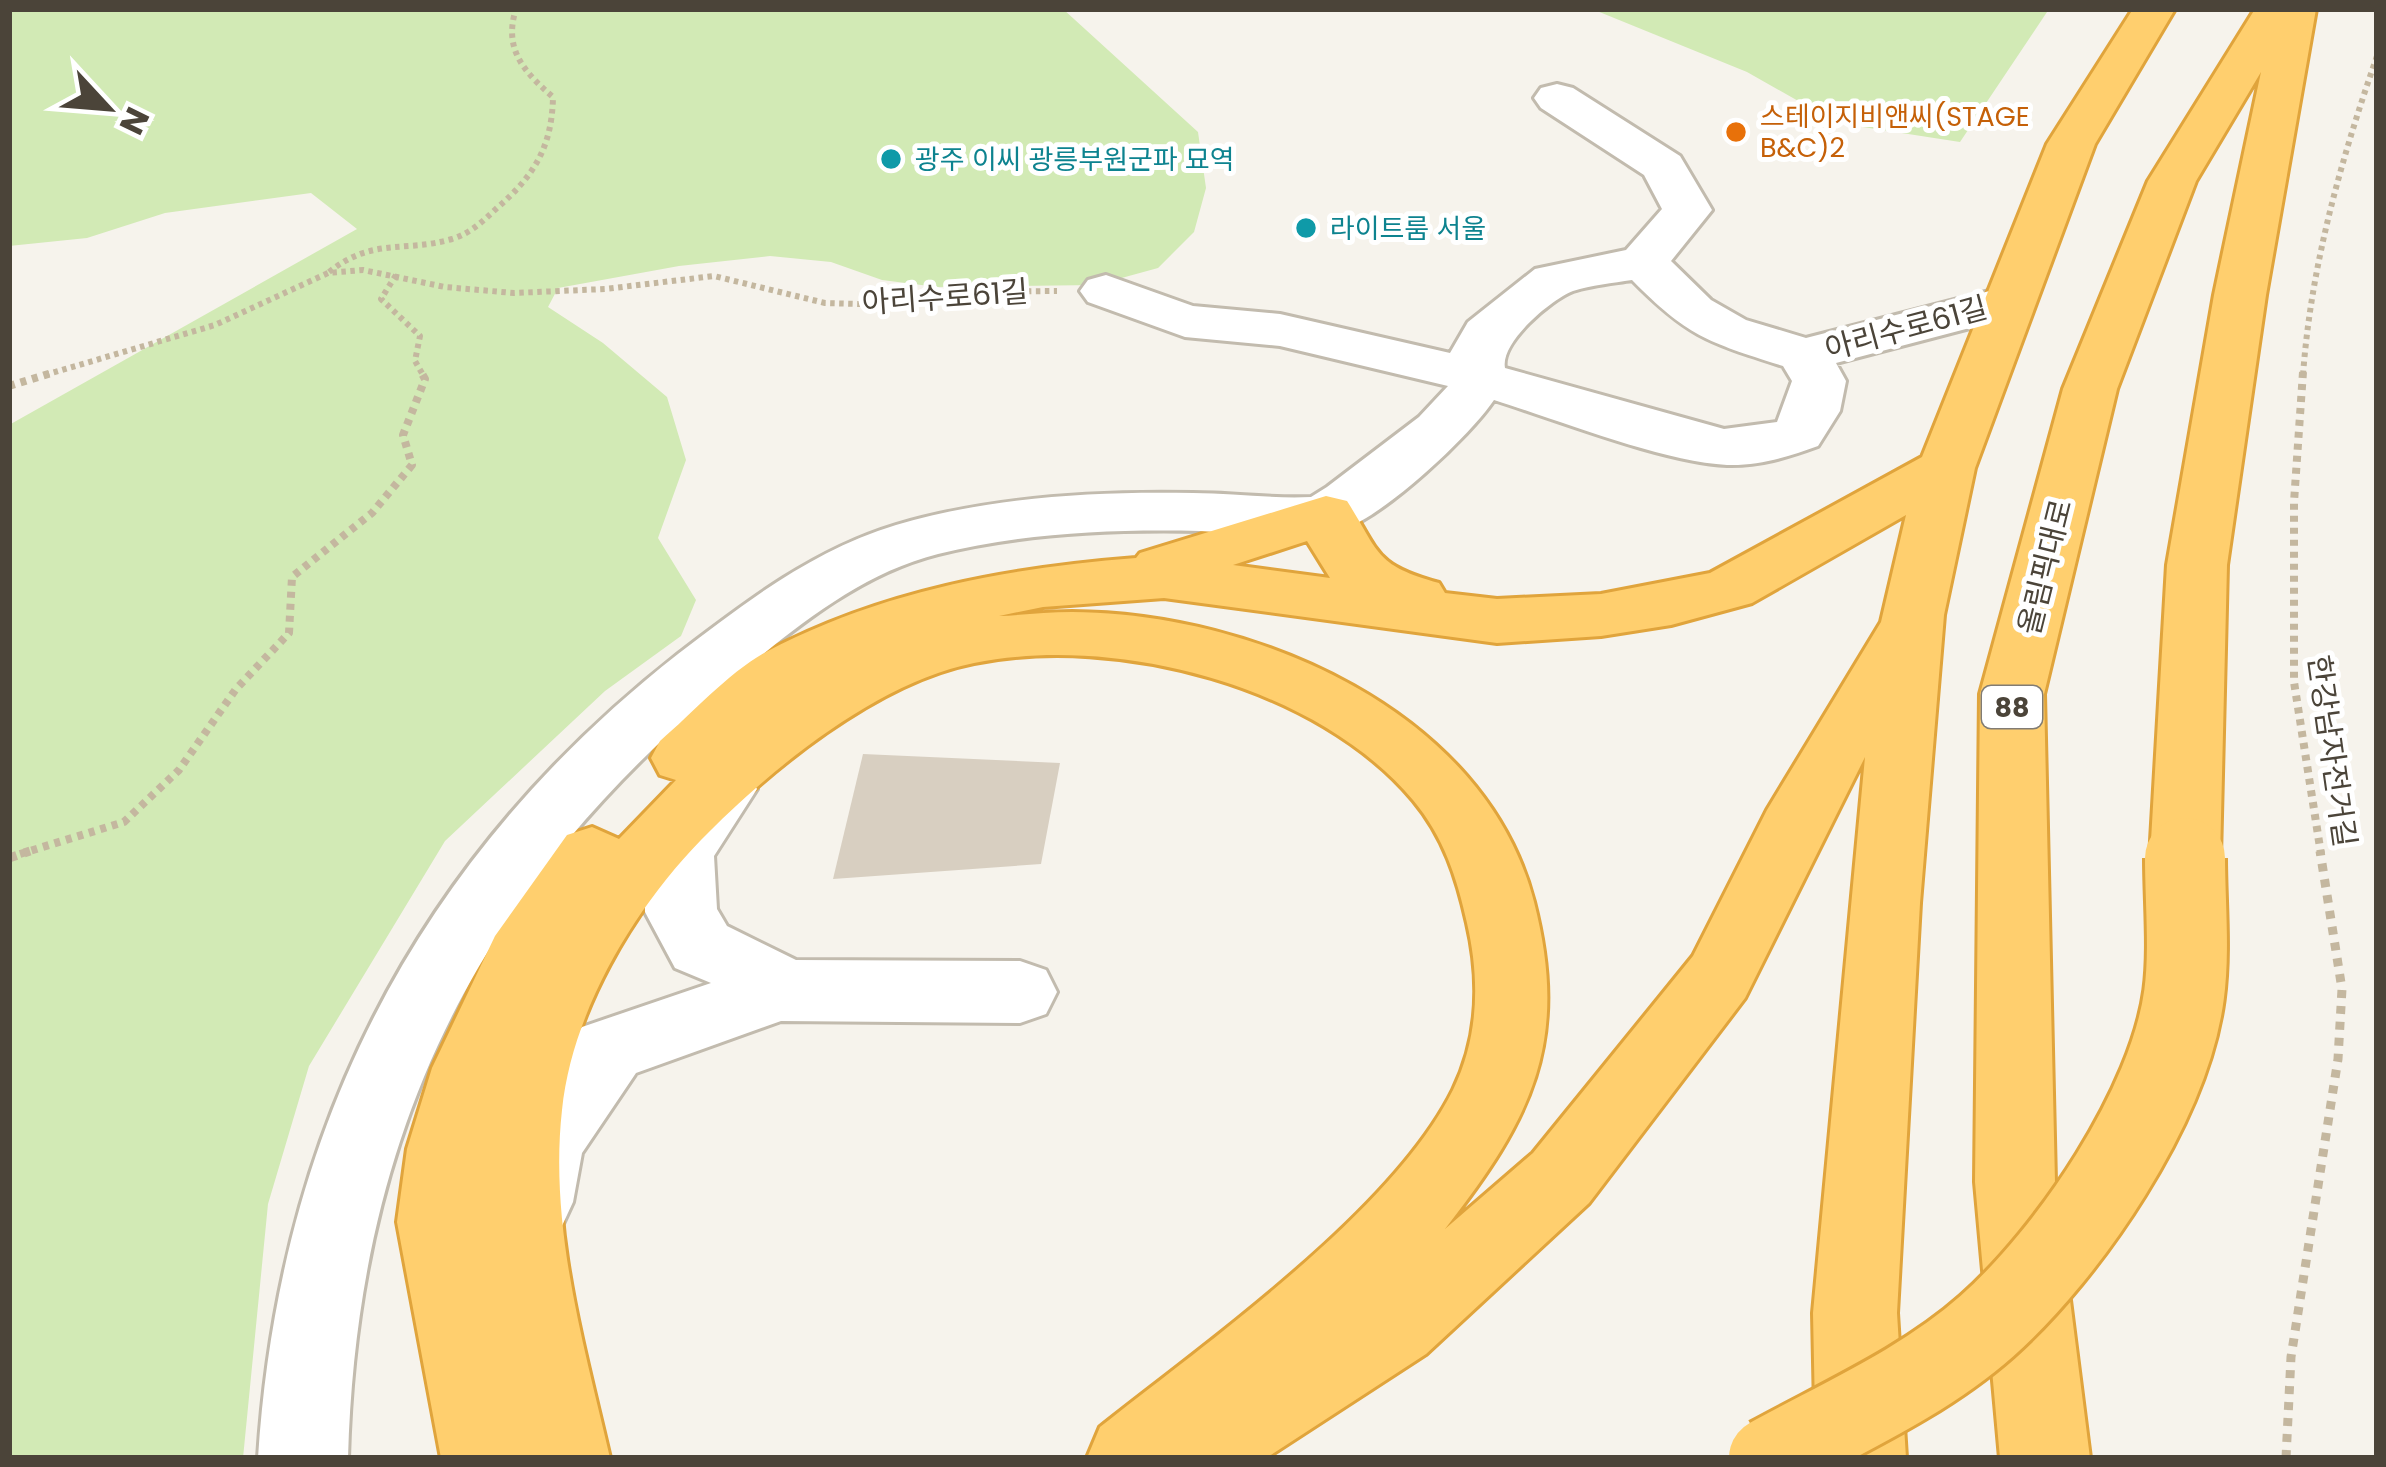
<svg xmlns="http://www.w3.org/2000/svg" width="2386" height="1467" viewBox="0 0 2386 1467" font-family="Poppins,'Noto Sans KR',sans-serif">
  <rect width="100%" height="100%" fill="#f6f3ec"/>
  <path fill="#d2eab5" d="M9,9H1063L1198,132L1206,188L1194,232L1158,268L1096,285L937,287L882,280L831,262L770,256L679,266L558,288L548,307L603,343L667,397L686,460L658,538L696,600L681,636L605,691L445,841L309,1066L268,1204L243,1458H9V425L357,229L311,193L165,213L87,238L9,246Z
    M1592,9H2049L1960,142L1837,123L1747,72Z"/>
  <path fill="#d8cfc1" d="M863,754L1060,763L1041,864L833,879Z"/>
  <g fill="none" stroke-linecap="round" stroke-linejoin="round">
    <defs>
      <path id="minor" d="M1557,84L1573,88L1680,156L1712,210L1671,261L1711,300L1746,320L1806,338L2009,286L2027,291L2035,302L2027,313L1836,363L1846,381L1840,411L1818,446C1788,457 1759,466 1727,465C1663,462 1558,420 1494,400C1469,437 1386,514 1344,529C1299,546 1246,533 1200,531C1113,529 1022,533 938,554C858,574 793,630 731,680C478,887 357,1131 348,1458H258C279,1128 418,858 678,654C746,602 813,550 896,525C991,497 1094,491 1193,493C1233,493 1272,499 1311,497L1327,487L1419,417L1448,386L1280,346L1185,337L1088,302L1080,291L1088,280L1106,275L1193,306L1280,314L1450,353L1468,322L1535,269L1626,250L1662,209L1644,175L1541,108L1534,98L1541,88ZM1632,280C1688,337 1708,342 1783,366L1792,381L1777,422L1724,429L1505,368C1500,343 1550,300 1573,291C1591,285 1613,283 1632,280Z
        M723,764L747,771L757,789L714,856L717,909L727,926L796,960L1020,961L1046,970L1057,992L1046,1014L1020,1023L781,1021L636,1073L582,1153L573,1202L561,1228L532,1238L503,1228L491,1202L504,1143L516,1118L582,1027L711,983L675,968L645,912L644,853L699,771Z"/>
      <path id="highway" d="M2133,9H2175L2095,144L1975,468L1944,615L1920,903L1897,1313L1906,1458H1816L1813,1313L1865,757L1745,998L1589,1203L1426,1354L1266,1458H1087L1100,1427C1207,1342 1393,1211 1453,1090C1479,1037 1480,979 1467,923C1457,878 1444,837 1413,800C1317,686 1117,634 974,663C877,682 769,770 701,840C633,910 572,1012 562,1110C549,1227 584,1345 610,1458H441L397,1222L407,1149L432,1068L495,936L567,835L592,827L619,839L676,780L660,775L651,758L660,741C693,713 728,673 766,652C881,591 1008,568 1136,558L1140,553L1326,496L1347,501C1380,553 1374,565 1439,583L1445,593L1497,599L1601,594L1710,573L1922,457L2047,144ZM1906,515L1881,622L1767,810L1693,956L1533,1153L1445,1229C1531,1119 1570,1043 1534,902C1485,711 1255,613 1072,612C1047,612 1023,615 999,616L1043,607L1164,598L1497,643L1601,636L1671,625L1752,603ZM1307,541L1330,578L1233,565Z
        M2255,9H2316L2266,295L2227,565L2220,858L2210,877L2185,885L2160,877L2150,858L2167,565L2214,295L2261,72L2196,181L2117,389L2044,694L2055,1182L2090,1458H2000L1975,1182L1980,694L2063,389L2148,181Z"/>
    </defs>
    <use href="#minor" stroke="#c2bbae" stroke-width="6"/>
    <use href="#highway" stroke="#e0a43c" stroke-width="6"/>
    <path stroke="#c4b79f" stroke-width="6" stroke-dasharray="4.5 4.5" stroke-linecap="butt" d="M329,272C373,237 404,253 452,239C471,233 483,221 497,208C534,176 552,147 553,97C524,72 503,49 516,9
      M396,275L381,299L420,336L415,361L423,375
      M45,375L215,325L328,273L363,270L445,287L514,293L605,289L714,276L825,303L892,305L957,292L1057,291
      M2303,375C2311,265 2341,160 2377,56"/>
    <path stroke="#c4b79f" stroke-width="8" stroke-dasharray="6 6" stroke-linecap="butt" d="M2303,372L2294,502V682L2321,854
      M9,386L55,372
      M20,854L124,822L179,770L236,689L289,633L292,577L372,513L412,465L403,435L425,379L421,372"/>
    <path stroke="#c4b79f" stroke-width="9" stroke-dasharray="8 8" stroke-linecap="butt" d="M9,858L30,851
      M2286,1458L2291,1357L2338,1059L2342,989L2320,851"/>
    <use href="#minor" fill="#fff" fill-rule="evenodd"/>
    <use href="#highway" fill="#ffcf6e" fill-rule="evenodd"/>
    <defs>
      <path id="highway-bridge" d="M1769,1458C1842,1418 1924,1382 1987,1326C2070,1252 2169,1106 2184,995C2190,951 2185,902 2185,858"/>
    </defs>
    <use href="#highway-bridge" stroke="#e0a43c" stroke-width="86" stroke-linecap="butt"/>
    <use href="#highway-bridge" stroke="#ffcf6e" stroke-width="80"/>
  </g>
  <circle fill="#e8710a" stroke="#fff" stroke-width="4.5" cx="1736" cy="132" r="12"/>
  <g fill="#0f9aa8" stroke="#fff" stroke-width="4.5">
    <circle cx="891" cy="159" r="12"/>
    <circle cx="1306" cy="228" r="12"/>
  </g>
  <g text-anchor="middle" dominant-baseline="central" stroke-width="10" stroke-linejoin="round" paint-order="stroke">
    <g font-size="27" fill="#c56008" stroke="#fff" text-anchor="start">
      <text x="1760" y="116">스테이지비앤씨(STAGE<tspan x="1760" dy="31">B&amp;C)2</tspan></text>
    </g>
    <g font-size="27" fill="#0d838f" stroke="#fff" text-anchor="start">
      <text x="915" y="159">광주 이씨 광릉부원군파 묘역</text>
      <text x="1330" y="228">라이트룸 서울</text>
    </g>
    <rect fill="#fff" stroke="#817c74" stroke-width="3" x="1982" y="686" width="60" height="42" rx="9"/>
    <g font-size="27" font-weight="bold" fill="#4b4439">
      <text x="2012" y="707">88</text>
    </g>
    <g font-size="30" fill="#4b4439" stroke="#fff">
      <text transform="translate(945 297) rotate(-4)">아리수로61길</text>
      <text transform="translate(1906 328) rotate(-15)">아리수로61길</text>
      <text transform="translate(2045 567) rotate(-76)">올림픽대로</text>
      <text transform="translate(2332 751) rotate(82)">한강남자전거길</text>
    </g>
  </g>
  <rect width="2386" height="1467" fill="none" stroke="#4b4439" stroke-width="24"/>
  <g transform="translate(108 108) rotate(116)" stroke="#ffffff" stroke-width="9" paint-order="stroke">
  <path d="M0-9L21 45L0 30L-21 45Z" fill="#4b4439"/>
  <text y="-18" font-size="33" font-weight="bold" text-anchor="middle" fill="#4b4439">N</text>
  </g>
</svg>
